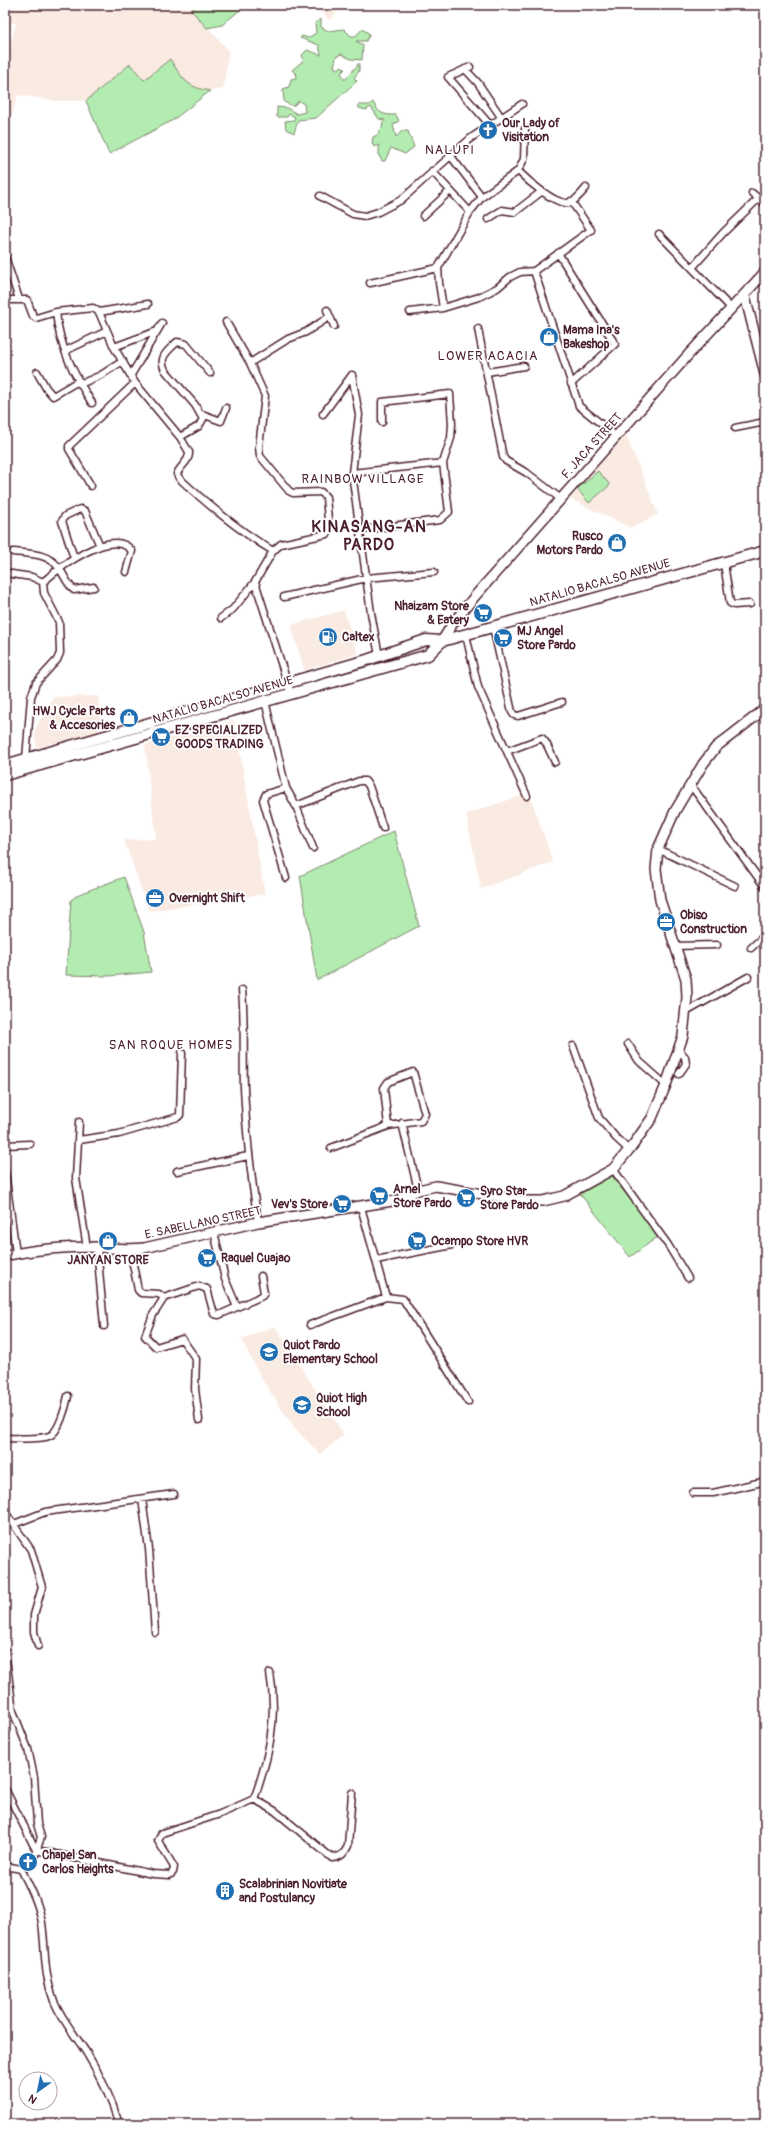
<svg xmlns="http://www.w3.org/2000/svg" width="770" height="2129" viewBox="0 0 770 2129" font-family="Pangolin,sans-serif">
  <rect width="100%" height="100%" fill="#fff"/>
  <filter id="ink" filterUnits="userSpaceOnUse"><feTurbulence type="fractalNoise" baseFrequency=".025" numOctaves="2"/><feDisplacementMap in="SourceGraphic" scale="8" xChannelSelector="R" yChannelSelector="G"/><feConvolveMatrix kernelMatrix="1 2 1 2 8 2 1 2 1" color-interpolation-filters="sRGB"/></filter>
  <g filter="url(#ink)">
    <path fill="#faebe2" d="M5,5H197L192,10L229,51L223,89L210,91L197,89L187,84L170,60L144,80L130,64L86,101H56L18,95L7,131H5V66L16,23L5,22Z
      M313,5H343L330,20Z
      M626,435L658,514L631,528L570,499Z
      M344,610L358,654L304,670L291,625Z
      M99,696V731L37,748L34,732L53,697Z
      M234,720L265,894L149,911L124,840L156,839L145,745Z
      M529,793L553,862L481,889L466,814Z
      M275,1326L344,1435L320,1454L295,1429L263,1381L241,1339Z"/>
    <path fill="#b3ecb0" stroke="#7e866e" d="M197,5H246L222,25L207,28L191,10Z
      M321,19V27L328,31L344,29L351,36H356L362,29L370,34L366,41H356L363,45L362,60L351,59L341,54L336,57L334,67L338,69L342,66L345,69L341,73L345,80L359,63V71L354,78L357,81L316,118L298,120L294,133L286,129L285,121L294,120L295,117L289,114L287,117H277V107L287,108L297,114L305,112L304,104L299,101L293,106L284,102L283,89L289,87L291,79L296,78L297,75L292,70L304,60L302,55L307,50L321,55L319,45L300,38L302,36L308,38L316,33L315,23Z
      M170,59C183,79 186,87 210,91L173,120L109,154L86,101L130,64L144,80Z
      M373,102C379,114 383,115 396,115L399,121L393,125L396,137L402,131H408L414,147L405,154L391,148L385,161H382L379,156V145L374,147L372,143L373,137L379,134L378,132L383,127L382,124L385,120L379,119L371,107L366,110L359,108L358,105H369Z
      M598,471L610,485L589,503L577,489Z
      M394,831L419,926L317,980L300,876Z
      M124,877L144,932L151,972L109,976L66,975L71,900L79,894Z
      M612,1176L659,1236L630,1257L580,1194Z"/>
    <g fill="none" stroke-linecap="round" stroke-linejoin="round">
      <defs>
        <path id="street" d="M470,67L448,77L490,125
          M465,69L478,83L501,117
          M450,155L482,197
          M432,171L470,212
          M518,171C527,180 555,205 569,203C574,202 582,193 586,188
          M752,193L765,204
          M320,196L353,214L365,216L378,212L401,200L471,138L522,104
          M423,216L450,191
          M488,219L502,210L515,212L541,192
          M659,234L732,309
          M558,253L615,344L571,384
          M5,257L19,299
          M692,268L723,233L758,199
          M534,271L579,406L616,436
          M370,283L438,268
          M5,300H27L33,316L36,318L56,312L93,308L99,312L114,347L135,383L180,437L189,452C190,461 180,466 177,474L179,478C209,506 238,530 273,551
          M443,308L439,283L438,268L470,212L482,197L518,171L524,159L525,129
          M327,310L334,326
          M56,312C59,346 74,375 92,403
          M99,312L148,304
          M410,312L443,308L479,297L497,288L510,277L520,272L534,271L591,230L571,201
          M226,322L250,363L265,396L259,447L260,456L289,491L293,493L321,492L326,497L329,531L327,534L281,544L273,551L255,582L291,694
          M478,329L503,457L506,461L527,473L561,499
          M114,347L157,331
          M65,351L107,331
          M250,363L288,339L306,332L329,317
          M37,372L46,388L53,396L75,383L85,382L101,375L123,361
          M487,372L524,366
          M131,375L162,323
          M352,375L359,415L352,473L371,613L379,656
          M202,414L221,421L226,408
          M323,414L352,375
          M735,428L765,422
          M180,437L199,426L203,419L195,405L165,370C158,357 168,351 177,342L186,344L210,373
          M352,473L443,463
          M91,486L69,449V446L135,383
          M360,530L440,520L449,512L443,463L451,438L452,424L450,394L382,402V422
          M13,552C29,554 49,553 59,568C65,576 66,583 74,590L94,587
          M74,558L62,521L65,516L80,509L85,511L100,546
          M724,563L730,603L734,605L750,604
          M5,573L32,577L43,582L44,593L59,622L60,653L57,660L36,683L31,697L26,759
          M43,582C59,568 113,526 132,551L126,572
          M284,597L366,578L434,572
          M221,618L233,609L255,582
          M493,627L512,712L514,715L518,716L562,702
          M466,635L478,687L527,796
          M265,701L286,788L296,806L313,848
          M507,751L542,738L546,743L555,762
          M690,784L765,887
          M286,788L266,794L263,800L286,878
          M296,806L359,781H365L369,786L383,828
          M658,849L735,886
          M674,946L717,945
          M751,948L765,935
          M242,990C245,1023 243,1055 244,1088C246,1133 251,1177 258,1222
          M686,1012L748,977
          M628,1044L639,1061L666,1085
          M573,1046L599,1118L616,1138L629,1150
          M679,1050L685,1057L686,1064L679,1074
          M79,1122L76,1178L87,1248
          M402,1123L418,1190
          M79,1140L119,1134L178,1117L180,1115L182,1053
          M5,1145L30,1144
          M331,1148L388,1126L421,1121L425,1114L413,1072L388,1082L384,1088L388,1126
          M613,1169L668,1245L688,1278
          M177,1171L248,1156
          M5,1172L16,1253
          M361,1207L386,1297
          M214,1232L225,1279L237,1307
          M97,1247L104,1326
          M130,1249L138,1290L141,1293L159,1294L164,1298
          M376,1260L452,1245
          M310,1325L386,1297L403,1299L468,1402
          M199,1420L195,1389L196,1359L182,1339L156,1347L145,1336L153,1315L164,1298L199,1286L207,1289L214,1314L219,1315L262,1296L264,1293L261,1276
          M5,1438C17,1438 38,1440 49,1436C59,1433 66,1406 68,1396
          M693,1493H713L762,1482L765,1479
          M142,1499L149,1549L155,1632
          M5,1512L31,1550L42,1587L34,1615V1632L38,1646
          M14,1524L45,1512L174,1494
          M5,1650L13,1711L28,1749L34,1777L37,1824L41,1837L34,1858L26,1867L21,1869L5,1866
          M5,1789L36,1850
          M254,1799L275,1811L332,1858C341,1857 344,1854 348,1846L352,1793
          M36,1850L153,1874L170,1875L173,1872L174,1867L158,1841L162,1833L220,1814L254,1799C269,1758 278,1717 270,1673
          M21,1869C30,1887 39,1903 42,1923C46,1951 43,1973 54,2001C62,2020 75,2035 86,2052C101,2076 111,2098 119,2124"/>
        <path id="secondary" d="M745,296L765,374
          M442,641L453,623L475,596L690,353L765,272
          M5,1256C34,1249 68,1247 98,1247C113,1248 128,1250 144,1248L258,1222L399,1200L418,1190L436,1186L524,1201H543L564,1196L613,1169L633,1145L652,1118L666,1085L683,1036L687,997L686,979L660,900L656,869L658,849L675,811L703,764L716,747L765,709"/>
        <path id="primary" d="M5,765L367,660L426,640L442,641L765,551
          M5,775L428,655L442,641"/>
      </defs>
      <use href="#street" stroke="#4a1f2b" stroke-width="9"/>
      <use href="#secondary" stroke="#4a1f2b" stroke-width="12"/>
      <use href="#primary" stroke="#4a1f2b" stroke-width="13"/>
      <use href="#street" stroke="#fff" stroke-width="6"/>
      <use href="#secondary" stroke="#fff" stroke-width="9"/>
      <use href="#primary" stroke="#fff" stroke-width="10"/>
    </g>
  </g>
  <defs>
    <symbol id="church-disc" viewBox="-11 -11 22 22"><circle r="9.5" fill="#1f6fb2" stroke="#fff"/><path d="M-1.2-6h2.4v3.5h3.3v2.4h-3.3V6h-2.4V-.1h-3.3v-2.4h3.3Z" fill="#fff"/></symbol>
    <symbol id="shop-disc" viewBox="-11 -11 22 22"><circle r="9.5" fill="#1f6fb2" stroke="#fff"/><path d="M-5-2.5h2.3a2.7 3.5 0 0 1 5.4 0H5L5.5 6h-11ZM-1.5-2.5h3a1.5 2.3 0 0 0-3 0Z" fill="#fff"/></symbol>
    <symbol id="supermarket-disc" viewBox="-11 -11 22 22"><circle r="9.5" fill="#1f6fb2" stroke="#fff"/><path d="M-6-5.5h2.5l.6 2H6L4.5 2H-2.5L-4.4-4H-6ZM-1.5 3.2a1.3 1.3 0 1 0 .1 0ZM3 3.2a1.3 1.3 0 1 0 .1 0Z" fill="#fff"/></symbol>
    <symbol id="fuel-disc" viewBox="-11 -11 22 22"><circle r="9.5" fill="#1f6fb2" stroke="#fff"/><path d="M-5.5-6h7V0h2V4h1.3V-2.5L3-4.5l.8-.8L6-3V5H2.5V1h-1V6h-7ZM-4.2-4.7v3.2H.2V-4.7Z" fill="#fff"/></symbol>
    <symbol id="office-disc" viewBox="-11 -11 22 22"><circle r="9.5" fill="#1f6fb2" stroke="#fff"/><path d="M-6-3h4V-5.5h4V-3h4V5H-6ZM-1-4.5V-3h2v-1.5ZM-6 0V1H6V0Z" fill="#fff"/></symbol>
    <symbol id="school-disc" viewBox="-11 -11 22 22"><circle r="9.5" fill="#1f6fb2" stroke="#fff"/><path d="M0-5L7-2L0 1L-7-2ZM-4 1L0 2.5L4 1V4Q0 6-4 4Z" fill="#fff"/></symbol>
    <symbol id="building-disc" viewBox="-11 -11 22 22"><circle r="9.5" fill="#1f6fb2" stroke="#fff"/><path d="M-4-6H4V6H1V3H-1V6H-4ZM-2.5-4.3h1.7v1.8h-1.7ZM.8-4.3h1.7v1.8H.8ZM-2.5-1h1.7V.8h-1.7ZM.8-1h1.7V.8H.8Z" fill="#fff"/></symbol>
  </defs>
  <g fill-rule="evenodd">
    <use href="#church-disc" x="477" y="119" width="22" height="22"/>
    <use href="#shop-disc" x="538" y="326" width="22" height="22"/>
    <use href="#shop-disc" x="606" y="532" width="22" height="22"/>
    <use href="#supermarket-disc" x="472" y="602" width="22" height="22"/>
    <use href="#fuel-disc" x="317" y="626" width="22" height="22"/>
    <use href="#supermarket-disc" x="492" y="627" width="22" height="22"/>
    <use href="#shop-disc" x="118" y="707" width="22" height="22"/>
    <use href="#supermarket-disc" x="150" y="726" width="22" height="22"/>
    <use href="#office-disc" x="144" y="887" width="22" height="22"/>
    <use href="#office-disc" x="655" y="911" width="22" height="22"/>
    <use href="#supermarket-disc" x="368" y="1185" width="22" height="22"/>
    <use href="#supermarket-disc" x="455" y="1187" width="22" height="22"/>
    <use href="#supermarket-disc" x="331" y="1193" width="22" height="22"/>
    <use href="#shop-disc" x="97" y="1230" width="22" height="22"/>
    <use href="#supermarket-disc" x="406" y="1230" width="22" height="22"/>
    <use href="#supermarket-disc" x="196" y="1247" width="22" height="22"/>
    <use href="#school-disc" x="258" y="1341" width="22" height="22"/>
    <use href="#school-disc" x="291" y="1394" width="22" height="22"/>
    <use href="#church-disc" x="17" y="1851" width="22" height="22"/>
    <use href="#building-disc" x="214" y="1880" width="22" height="22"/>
  </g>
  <g text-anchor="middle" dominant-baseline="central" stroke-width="3.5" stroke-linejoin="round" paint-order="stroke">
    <g font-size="12" font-weight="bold" fill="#4a1f2b" stroke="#fff" text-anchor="start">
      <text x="502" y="123">Our Lady of<tspan x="502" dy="14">Visitation</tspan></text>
      <text x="563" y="330">Mama Ina's<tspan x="563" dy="14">Bakeshop</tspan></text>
      <text x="603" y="536" text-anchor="end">Rusco<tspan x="603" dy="14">Motors Pardo</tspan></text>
      <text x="469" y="606" text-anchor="end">Nhaizam Store<tspan x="469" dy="14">&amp; Eatery</tspan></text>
      <text x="517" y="631">MJ Angel<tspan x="517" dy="14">Store Pardo</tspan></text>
      <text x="342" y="637">Caltex</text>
      <text x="115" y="711" text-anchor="end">HWJ Cycle Parts<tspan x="115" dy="14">&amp; Accesories</tspan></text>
      <text x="175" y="730">EZ SPECIALIZED<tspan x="175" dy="14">GOODS TRADING</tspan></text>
      <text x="169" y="898">Overnight Shift</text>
      <text x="680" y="915">Obiso<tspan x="680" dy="14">Construction</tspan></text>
      <text x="393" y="1189">Arnel<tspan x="393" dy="14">Store Pardo</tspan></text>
      <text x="480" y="1191">Syro Star<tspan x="480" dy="14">Store Pardo</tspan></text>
      <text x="328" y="1204" text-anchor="end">Vev's Store</text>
      <text x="431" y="1241">Ocampo Store HVR</text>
      <text x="221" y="1258">Raquel Cuajao</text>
      <text x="108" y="1260" text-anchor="middle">JANYAN STORE</text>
      <text x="283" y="1345">Quiot Pardo<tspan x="283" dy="14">Elementary School</tspan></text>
      <text x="316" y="1398">Quiot High<tspan x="316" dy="14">School</tspan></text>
      <text x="42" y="1855">Chapel San<tspan x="42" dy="14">Carlos Heights</tspan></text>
      <text x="239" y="1884">Scalabrinian Novitiate<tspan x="239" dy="14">and Postulancy</tspan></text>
    </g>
    <g font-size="12" fill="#4a1f2b" stroke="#fff">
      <text transform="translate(592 446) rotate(-48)">F. JACA STREET</text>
      <text transform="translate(600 583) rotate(-16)">NATALIO BACALSO AVENUE</text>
      <text transform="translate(223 700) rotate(-16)">NATALIO BACALSO AVENUE</text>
      <text transform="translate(203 1223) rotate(-12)">E. SABELLANO STREET</text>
    </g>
    <g font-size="13" letter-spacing="1" fill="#4a1f2b" stroke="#fff">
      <text x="450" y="150">NALUPI</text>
      <text x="488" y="356">LOWER ACACIA</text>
      <text x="363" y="479">RAINBOW VILLAGE</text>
      <text x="171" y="1045">SAN ROQUE HOMES</text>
    </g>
    <g font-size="16" font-weight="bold" letter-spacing="1" fill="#4a1f2b" stroke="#fff">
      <text x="369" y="527">KINASANG-AN<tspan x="369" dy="18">PARDO</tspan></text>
    </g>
  </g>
  <rect width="770" height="2129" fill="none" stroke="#fff" stroke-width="20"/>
  <rect x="10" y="10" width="750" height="2109" fill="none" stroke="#4a1f2b" stroke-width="1.5" filter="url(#ink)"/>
  <g transform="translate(38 2091) rotate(213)"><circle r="19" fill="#ffffff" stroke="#b7a5aa"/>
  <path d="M0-3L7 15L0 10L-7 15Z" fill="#1f6fb2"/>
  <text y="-6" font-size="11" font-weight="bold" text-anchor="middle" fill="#4a1f2b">N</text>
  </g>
</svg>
